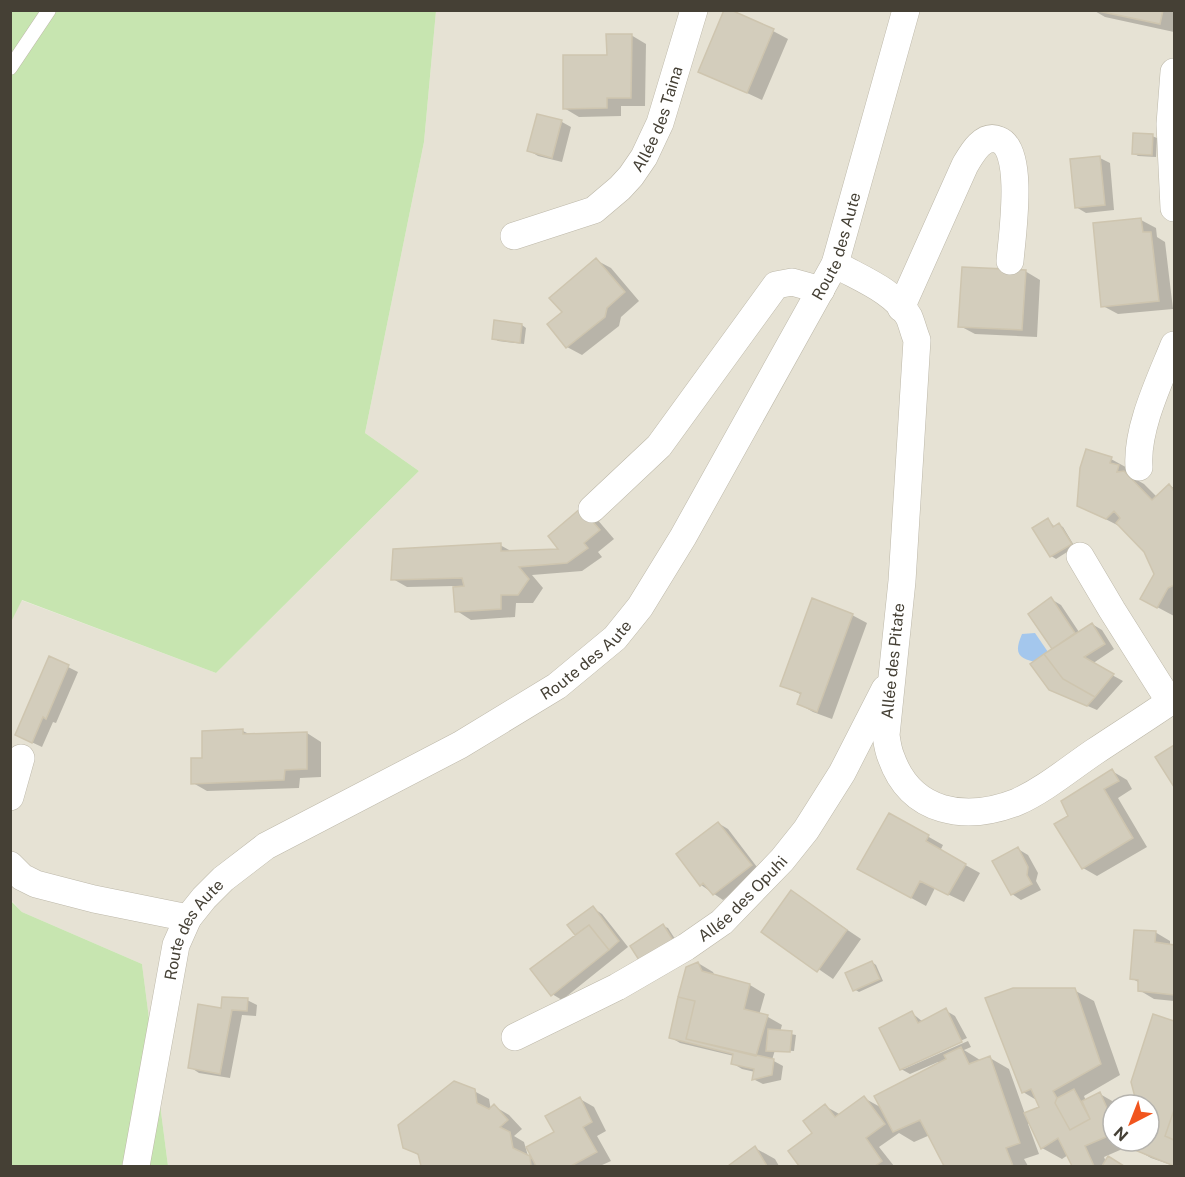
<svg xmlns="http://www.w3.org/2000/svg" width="1185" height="1177" viewBox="0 0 1185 1177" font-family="'Public Sans',sans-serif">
  <rect width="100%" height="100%" fill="#f2f0e6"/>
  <path fill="#e6e2d4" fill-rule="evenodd" d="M436,11H1174V1166H168L142,964L22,912L11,900L10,622L21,600L216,673L419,471L365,433L424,142ZM1113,1105H1149V1141H1113Z"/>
  <path fill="#c7e5b0" d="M11,11H436L424,142L365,433L419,471L216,673L22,600L11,622Z
    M10,900L22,912L142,964L168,1166H11Z"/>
  <path fill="#a4c7ed" d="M1035,633L1048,652L1040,663C1019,659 1013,655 1022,634Z"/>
  <path fill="#0003" d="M1093,10H1174V32L1105,17Z
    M773,31L788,39L762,100L700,71Z
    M631,35L646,44L645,106H621V116L579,117L564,108L609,56Z
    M538,115L562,122L571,127L562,162L538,156L528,150Z
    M1152,136L1157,138L1156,157L1138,156L1133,153Z
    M1100,158L1110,163L1114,210L1086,213L1076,207Z
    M1141,220L1156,228L1157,237L1165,242L1173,309L1118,314L1103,306Z
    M596,260L611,268L639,301L621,317L619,326L582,355L567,347L564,313Z
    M1025,271L1040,280L1037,337L975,334L960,326Z
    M522,325L526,328L524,344L498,341L494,338Z
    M1111,459L1131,470L1138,478L1137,480L1144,484L1157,497L1169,485L1174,488V616L1142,599L1156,574L1145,551L1123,528L1078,505Z
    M596,518L614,539L598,552L602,557L582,571L532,575L543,588L533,603H516L515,617L471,620L457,611L455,586L407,587L393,579L500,545L513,552L561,550Z
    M1048,520L1055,527L1059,525L1063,527L1075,547L1056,559L1051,556L1034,529Z
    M1051,599L1061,605L1079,632L1092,624L1102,630L1114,649L1092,664L1123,681L1097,710L1060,694L1054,649Z
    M852,615L867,623L832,719L813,712L799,704L802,695L782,685Z
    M50,658L78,672L56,723L53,722L42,747L27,740Z
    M243,731L251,735L307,733L321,742V777L300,778L299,788L207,791L193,783L203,759Z
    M1174,747V784L1157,758Z
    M1112,771L1127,780L1132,789L1118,798L1147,847L1097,876L1083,868L1070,816Z
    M890,815L943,845L940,851L980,873L964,902L935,888L926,906L873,877Z
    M718,823L728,829L760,871L723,900L701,885Z
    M1018,849L1028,855L1038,873L1036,881L1041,890L1021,900L1012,894Z
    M791,892L861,939L833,979L763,931Z
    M593,908L602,914L628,947L562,1000L552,994L577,935L569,925Z
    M663,926L668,928L677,942L632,947Z
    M1155,932L1170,941V946H1174V1001L1154,999L1139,990L1140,983L1131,978Z
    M872,962L876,965L883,981L859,992L854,989Z
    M698,963L713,972L715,976L750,985L765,994L759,1015L768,1017L782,1025L780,1032L796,1035L794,1051L775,1050L772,1060L783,1066L781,1080L763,1084L753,1079L755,1072L742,1069L732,1063L734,1056L680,1043L670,1037Z
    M1074,990L1094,1001L1120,1075L1084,1096L1086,1101L1100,1094L1119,1105H1113V1141H1135L1136,1143L1104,1157L1106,1162L1108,1158L1122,1166H1073L1068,1155L1062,1159L1042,1148L1030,1123L1028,1124L1039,1154L1024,1159L1028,1166H946L930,1135L914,1142L899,1133L879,1147L894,1166H801L790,1151L814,1134L825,1106L841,1115L864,1098L882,1108L940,1064L938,1062L910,1074L901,1069L912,1013L923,1022L945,1010L955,1016L967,1038L904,1066V1069L968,1041L971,1047L964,1050L980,1060L990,1058L1009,1069L1025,1114L1041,1107L1038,1101L1023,1092Z
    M247,1000L257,1005L256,1016L242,1015L230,1078L199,1073L190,1067L222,1009Z
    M1154,1016L1174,1023V1166L1151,1158L1137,1150L1140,1141H1149V1105H1139Z
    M474,1091L489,1099L491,1110L494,1106L509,1115L522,1129L514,1136L524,1142L528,1156L534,1160L580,1099L594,1107L606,1131L597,1136L611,1161L600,1166H423L420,1156L404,1147Z
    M755,1148L775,1159L779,1166H731Z"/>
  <path fill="#d3cdbc" stroke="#cec5af" stroke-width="1.5" d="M724,10H731L774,29L747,93L698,72Z
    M1093,10H1163L1160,24Z
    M606,34H632L631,98H607V108L563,109V55H607Z
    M537,114L562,120L552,158L527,151Z
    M1133,133L1153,134L1152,155L1132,154Z
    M1100,156L1105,205L1075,208L1070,159Z
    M1141,218L1143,232H1151L1159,301L1101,307L1093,223Z
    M596,258L625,292L607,308L605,317L566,348L547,324L562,312L549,298Z
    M962,267L1026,270L1022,330L958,327Z
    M494,320L522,324L520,343L492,339Z
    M1086,449L1112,457L1110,463L1119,465L1117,472L1124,471L1152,500L1169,484L1174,491V585L1168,588L1157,608L1140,599L1154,574L1144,552L1116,523L1120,518L1114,511L1106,519L1077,506L1080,468Z
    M581,508L600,530L584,543L588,548L567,563L519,567L529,579L518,595H501V609L455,612L453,587L464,586L462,578L391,580L393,549L501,543V551L558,549L548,536Z
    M1048,518L1053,527L1059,523L1072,544L1050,557L1032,528Z
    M1051,597L1075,633L1052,649L1028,614Z
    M812,598L853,614L817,712L797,704L801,693L780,686Z
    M1092,623L1105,644L1084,657L1114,674L1095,697L1063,679L1044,654Z
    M1044,654L1063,679L1095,697L1087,706L1049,690L1030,664Z
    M49,656L69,665L46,719L43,717L32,743L15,735Z
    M243,729V734L307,732V769L285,770L284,780L191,784V758H202V731Z
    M1174,745V787L1155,757Z
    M1112,769L1119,781L1104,789L1133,838L1082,869L1054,824L1068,816L1061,801Z
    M889,813L929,835L926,841L966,864L948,895L920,881L911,898L857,869Z
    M718,822L752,865L713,895L703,883L700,886L676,854Z
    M1018,847L1028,867L1027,875L1032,884L1011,895L992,861Z
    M791,890L847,930L817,972L761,932Z
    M593,906L619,941L609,950L589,925L575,935L567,925Z
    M663,924L673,940L639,960L630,946Z
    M589,925L609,950L551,996L530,969Z
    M1134,930L1156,931L1155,942L1174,945V995L1138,991V980L1130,979Z
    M872,961L880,979L853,991L845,973Z
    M698,962L702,971L750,984L744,1009L768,1015L756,1056L686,1039L695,1001L678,997L686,967Z
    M1013,988H1075L1101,1064L1053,1091L1057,1098L1055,1103L1070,1130L1090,1119L1082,1101L1100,1092L1113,1122V1134L1085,1146L1094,1166H1072L1058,1138L1041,1149L1024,1113L1039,1107L1031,1089L1022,1093L985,998Z
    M222,997L248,998L247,1011L232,1010L220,1074L188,1068L198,1004L221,1008Z
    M678,997L695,1001L686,1039L774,1059L772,1075L752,1080L754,1069L731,1064L733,1054L669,1038Z
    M946,1008L962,1042L900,1070L879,1028L912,1011L918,1023Z
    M1153,1014L1174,1021V1110L1165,1136L1174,1140V1166L1135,1150L1139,1141H1149V1105H1137L1131,1082Z
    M768,1029L792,1031L790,1052L766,1051Z
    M961,1047L969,1064L990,1056L1020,1143L1006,1148L1013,1166H944L920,1120L893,1132L874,1096L946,1059L944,1055Z
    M454,1081L475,1089L477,1103L489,1109L494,1104L508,1120L500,1127L510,1132L513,1148L530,1156L531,1166H421L418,1154L403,1148L398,1125Z
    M1074,1089L1090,1119L1070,1130L1055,1103L1057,1098Z
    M864,1096L885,1124L866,1138L882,1161L875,1166H799L788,1151L812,1133L803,1121L825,1104L835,1117Z
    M580,1097L592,1122L583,1127L597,1152L571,1166H536L526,1147L554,1132L545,1116Z
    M1174,1110V1140L1165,1136Z
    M755,1146L767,1166H728Z
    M1108,1156L1124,1166H1102Z"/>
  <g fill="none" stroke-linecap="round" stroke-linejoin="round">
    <defs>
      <path id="service" d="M10,68L49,10"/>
      <g id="minor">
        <path d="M1174,72L1170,124L1174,208"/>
        <path id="s1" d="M514,236L594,210L620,188L631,176L644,157L660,123L694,10"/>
        <path d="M835,264C859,278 895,291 909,317C912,324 914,333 917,340L902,581L886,735C887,742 888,750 891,757C911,814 966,822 1017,802C1044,790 1069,769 1094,752C1121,734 1148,717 1174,699"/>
        <path d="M901,308L965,165C972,153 983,133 999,140C1025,150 1012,236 1010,261"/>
        <path d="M1139,467C1136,429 1160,380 1174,345"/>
        <path d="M592,509L659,446L776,285L792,282L821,290"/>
        <path d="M1080,556L1112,610L1170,702"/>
        <path d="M10,797L21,758"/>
        <path d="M10,865L22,877L36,884L94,899L188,918"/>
        <path id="s2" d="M515,1037L617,987L686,947L722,922L782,860L806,830L842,773L885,689"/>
        <path id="s3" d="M136,1166L176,945L188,918L204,898L223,879L266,846L460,745L557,686L615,638L640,607L683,537L835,264L906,10"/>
      </g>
    </defs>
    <use href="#service" stroke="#bdb8a9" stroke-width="15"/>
    <use href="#minor" stroke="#bdb8a9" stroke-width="28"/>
    <use href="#service" stroke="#fff" stroke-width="14"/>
    <use href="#minor" stroke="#fff" stroke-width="27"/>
  </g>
  <g text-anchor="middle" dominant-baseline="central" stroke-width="4.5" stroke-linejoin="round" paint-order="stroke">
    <g font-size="16" fill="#454035" stroke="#fff">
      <text stroke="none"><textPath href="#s1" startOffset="198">Allée des Taina</textPath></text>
      <text stroke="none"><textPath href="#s3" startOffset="1220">Route des Aute</textPath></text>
      <text stroke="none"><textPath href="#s3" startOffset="732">Route des Aute</textPath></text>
      <text transform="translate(893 661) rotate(-84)">Allée des Pitate</text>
      <text stroke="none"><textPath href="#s2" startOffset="268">Allée des Opuhi</textPath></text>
      <text stroke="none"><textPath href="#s3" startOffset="246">Route des Aute</textPath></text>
    </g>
  </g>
  <rect width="1185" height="1177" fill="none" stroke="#454035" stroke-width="24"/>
  <g transform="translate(1131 1123) rotate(222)"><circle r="28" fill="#ffffff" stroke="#b5b3ae" stroke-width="1.5"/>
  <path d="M0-4.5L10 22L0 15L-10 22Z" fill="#f1551e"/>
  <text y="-9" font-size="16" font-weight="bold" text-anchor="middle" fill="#454035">N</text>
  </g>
</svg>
